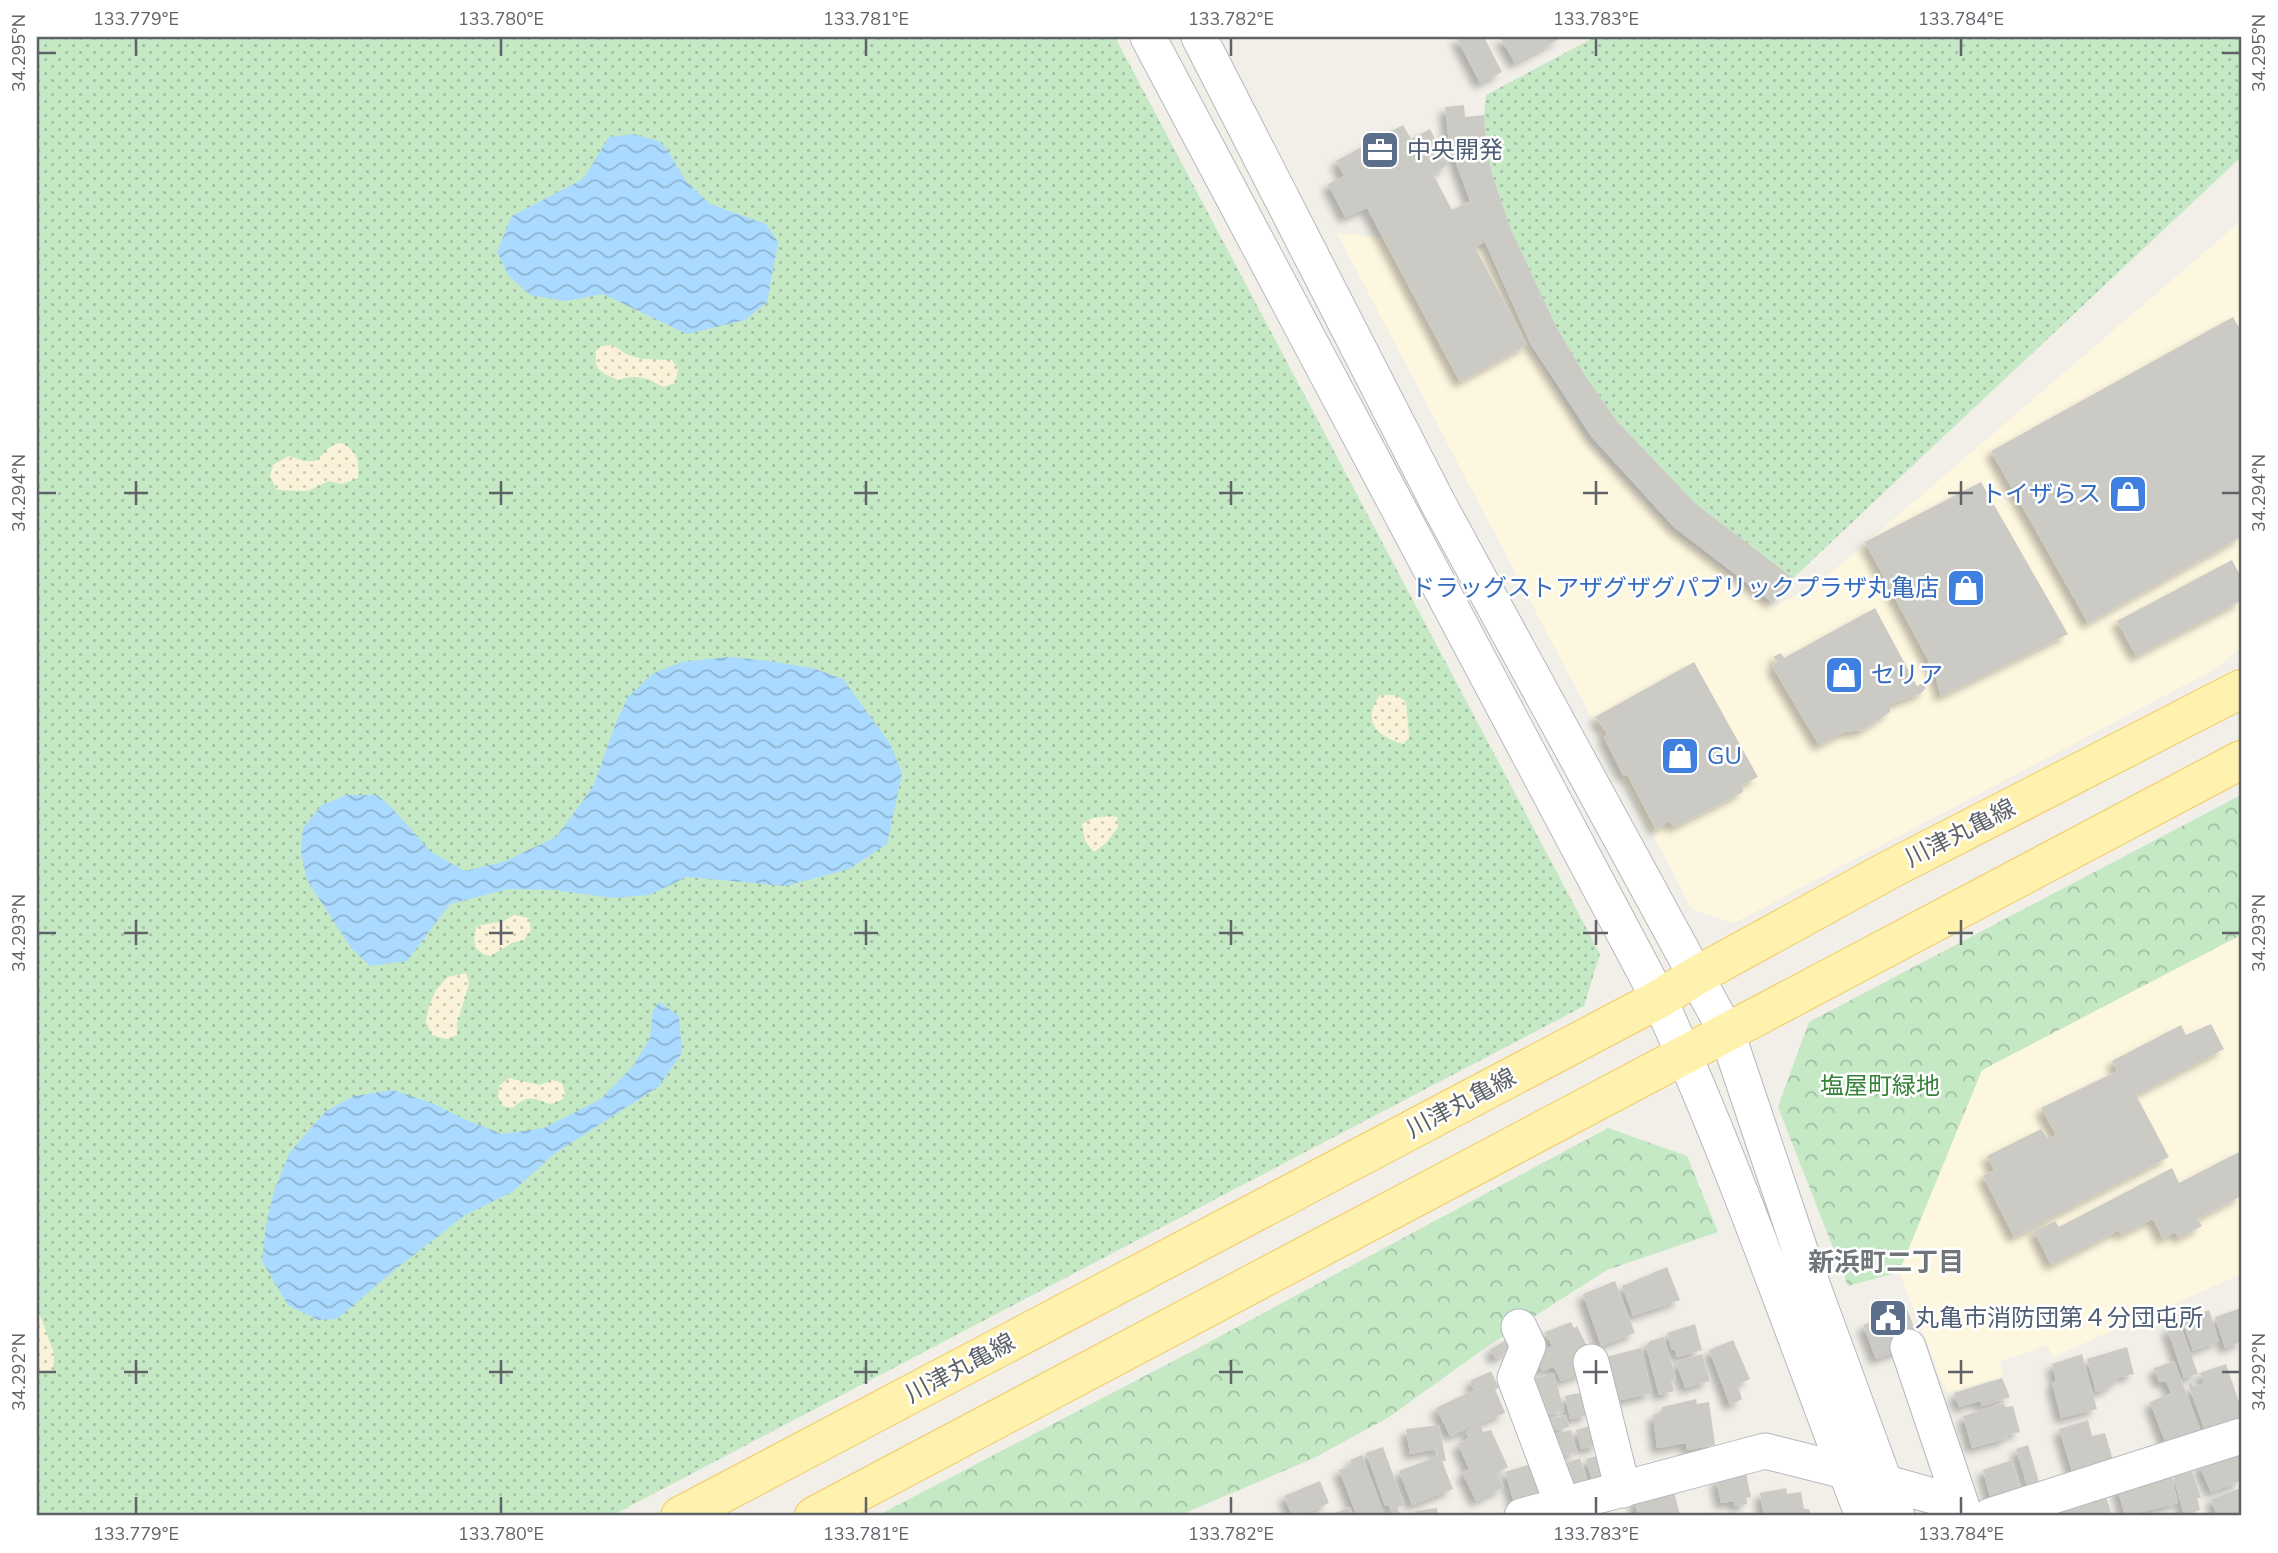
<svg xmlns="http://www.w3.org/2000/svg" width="2278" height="1553" viewBox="0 0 2278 1553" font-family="'Nunito Sans','Noto Sans JP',sans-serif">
  <defs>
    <pattern id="grass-dots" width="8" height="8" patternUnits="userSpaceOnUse" patternTransform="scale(1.75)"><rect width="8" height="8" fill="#c5e8c5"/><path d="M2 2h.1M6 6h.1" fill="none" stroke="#a3c0a4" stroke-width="1.8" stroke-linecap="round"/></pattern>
    <pattern id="forest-crowns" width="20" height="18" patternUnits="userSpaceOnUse" patternTransform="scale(1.75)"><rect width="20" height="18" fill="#c5e8c5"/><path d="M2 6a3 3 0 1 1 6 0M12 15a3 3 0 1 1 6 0" fill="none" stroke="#a3c0a4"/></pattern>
    <pattern id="sand-dots" width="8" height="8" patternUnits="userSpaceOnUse" patternTransform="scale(1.75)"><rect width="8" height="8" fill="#fbf3d9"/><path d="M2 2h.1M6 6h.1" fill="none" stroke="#cec8b4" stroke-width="1.8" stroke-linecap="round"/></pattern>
    <pattern id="water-waves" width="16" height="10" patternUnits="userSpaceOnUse" patternTransform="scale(1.75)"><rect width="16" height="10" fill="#aadaff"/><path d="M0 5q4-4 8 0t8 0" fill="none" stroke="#8eb4d2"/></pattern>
    <filter id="shadow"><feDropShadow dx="-6" dy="6" stdDeviation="3.5" flood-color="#0004"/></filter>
  </defs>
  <rect width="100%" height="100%" fill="#f1efe8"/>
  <path fill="#fef7e0" d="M2241,221V647L2217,668L1734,923L1692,909L1337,233L1485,248L1532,350L1588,441L1673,531L1774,608L1825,578Z
    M2241,935V1274L2053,1357L2047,1345L2000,1361L2003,1376L1947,1393L1899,1272L1982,1070Z"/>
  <path fill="url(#grass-dots)" d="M37,37H1115L1600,954L1584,1006L611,1516H37Z
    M1595,37H2241V157L1793,578L1696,504L1616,420L1584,374L1557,328L1511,230L1492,174L1486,144L1484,115L1486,95Z"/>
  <path fill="url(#forest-crowns)" d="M2241,795V935L1982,1070L1899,1272L1848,1286L1778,1107L1809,1022Z
    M1608,1128L1687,1156L1718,1232L1607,1270L1482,1350L1389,1417L1314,1458L1178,1516H877L1202,1346Z"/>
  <path fill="url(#sand-dots)" d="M613,345L626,354L641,359L672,360L678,369L675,383L663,387C647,377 636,374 618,380C601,372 594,371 596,351L601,346Z
    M342,443C358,452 359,459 358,478L342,484L328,481L308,491L277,490L270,476L273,465L289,456L304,461H316L332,445Z
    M1380,695H1396L1406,702L1409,738L1403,744C1377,736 1361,722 1380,695Z
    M1110,816L1117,817L1118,827L1106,843L1094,852L1085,841L1082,824L1093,818Z
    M514,915L529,918L531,930L524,940L514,942L490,956C473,952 472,942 477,926L504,921Z
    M466,973L469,984L457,1023V1035L446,1039L432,1035L426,1022L429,1006L436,990L448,977Z
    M509,1078L539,1085L553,1080L562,1083L566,1096C541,1118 541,1083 512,1108L503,1106L498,1097L499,1086Z
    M37,1314L40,1315L54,1354L53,1371L40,1373L37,1370Z"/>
  <path fill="url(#water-waves)" d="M633,134L659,141L668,151L686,181L710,204L766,224L778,242L767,302L745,320L687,334L603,294L566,301L530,295L509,276L497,252L512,216L583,179L609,137Z
    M729,657L769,661L812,668L843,679L890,744L902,773L887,844L849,869L785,886L687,877L649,895L612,898L555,890L508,889L450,904L407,961L370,966L351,948L307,880L301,853L303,828L322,805L347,795H377L392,808L431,852L465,871L503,862L556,837L593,787L617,720L628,697L654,673L682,662Z
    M659,1002L679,1016L682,1053L658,1087L554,1154L512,1192L465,1215L397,1268L337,1319L318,1320L288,1305L262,1261L266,1225L274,1191L290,1152L326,1111L354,1096L393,1090L434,1104L464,1119L502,1134L544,1128L601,1099L633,1066L650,1038L653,1010Z"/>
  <path fill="#cccac5" filter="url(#shadow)" d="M1456,37H1484L1502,72L1480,83Z
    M1500,37H1563L1515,63Z
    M1464,105L1465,117L1484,115L1486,144L1492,174L1511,230L1557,328L1584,374L1616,420L1696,504L1793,578L1773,603L1674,527L1592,437L1530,343L1485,242L1475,247L1527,345L1460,382L1367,208L1345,217L1328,184L1344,176L1336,161L1403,125L1411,139L1430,129L1448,165L1433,174L1452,210L1470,201L1449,144L1445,107Z
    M2233,317L2241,331V537L2088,623L1991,451Z
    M1981,482L2068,634L1941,696L1934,671L1865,542Z
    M2232,560L2241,577V601L2136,656L2117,621Z
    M1875,608L1917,686L1923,683L1926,688L1920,694L1890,704V712L1863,730L1844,732L1819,745L1772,666L1777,662L1773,657L1781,653L1784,658Z
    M1694,662L1758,777L1742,785L1743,792L1674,827L1669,821L1656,830L1628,776L1623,775L1604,737L1607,734L1595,717Z
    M2211,1024L2224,1049L2136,1095L2169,1157L2014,1237L1983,1176L1994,1170L1987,1156L2041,1129L2048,1139L2056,1135L2041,1108L2117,1071L2112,1061L2181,1025L2186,1035Z
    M2241,1151V1196L2197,1219L2202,1226L2179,1238L2175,1232L2163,1239L2153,1219L2121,1235L2119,1230L2051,1265L2034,1231L2055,1221L2059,1227L2172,1168L2179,1183Z
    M1667,1267L1680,1300L1633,1316L1622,1286Z
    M1615,1281L1635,1333L1601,1346L1583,1294Z
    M2199,1308L2201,1313L2209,1310L2219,1341L2193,1351L2181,1318Z
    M2241,1308V1342L2225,1348L2215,1317Z
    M1907,1309L1920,1343L1876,1359L1863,1325Z
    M1571,1322L1574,1328L1577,1326L1591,1354L1583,1373L1561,1381L1554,1367L1542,1371L1535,1355L1552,1346L1545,1332Z
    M1695,1324L1702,1350L1677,1357L1675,1349L1672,1350L1667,1333Z
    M2176,1325L2178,1330L2182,1329L2198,1374L2184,1378L2167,1328Z
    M1664,1337L1676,1379L1671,1381L1674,1391L1659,1395L1646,1346L1650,1341Z
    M1507,1339L1513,1348L1496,1359L1490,1350Z
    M1733,1340L1750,1379L1737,1384L1742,1399L1730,1405L1709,1350Z
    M2127,1347L2134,1374L2116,1378L2117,1382L2111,1383V1387L2096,1392L2087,1359Z
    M1641,1348L1652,1393L1608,1403L1598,1359Z
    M1702,1354L1710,1381L1685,1388L1676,1362Z
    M2082,1354L2097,1409L2061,1418L2052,1383L2056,1381L2052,1364Z
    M2174,1361L2201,1432L2166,1444L2150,1402L2171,1393L2166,1381L2159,1382L2154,1368Z
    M2226,1364L2241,1408V1418L2205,1431L2188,1384L2192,1382L2193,1387L2204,1383L2200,1373Z
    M1491,1371L1499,1388L1495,1389L1505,1413L1450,1436L1436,1408L1474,1390L1470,1381Z
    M1554,1373L1564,1411L1542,1416L1530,1380Z
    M2002,1378L2010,1397L1982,1406L1980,1401L1959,1407L1954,1393Z
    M1589,1391L1588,1415L1570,1419L1565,1396Z
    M1696,1399L1697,1404L1709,1402L1715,1445L1687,1450L1686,1443L1657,1448L1653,1415L1662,1413V1407Z
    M2004,1403L2005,1407L2013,1406L2020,1432L2007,1435L2008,1438L1972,1448L1963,1416Z
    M1566,1415L1569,1427L1546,1432L1545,1421Z
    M2088,1420L2092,1436L2105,1433L2115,1467L2074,1478L2059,1429Z
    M1439,1425L1446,1461H1442L1453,1489L1412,1505L1399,1471L1438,1456L1437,1449L1410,1454L1406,1429Z
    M1481,1425L1483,1432L1491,1430L1508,1467L1496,1473L1504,1487L1476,1501L1462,1472L1469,1469L1458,1444L1469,1438L1466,1431Z
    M1593,1425L1599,1445L1581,1449L1576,1430Z
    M1571,1430L1577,1452L1556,1457L1555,1434Z
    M2028,1445L2039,1482L2027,1486L2016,1449Z
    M1383,1447L1404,1505L1397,1507L1400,1515L1396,1516H1393L1389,1505L1385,1506L1366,1453Z
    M2241,1448V1481L2211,1492L2199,1465Z
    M1604,1454L1610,1476L1592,1480L1586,1459Z
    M1362,1455L1385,1516H1357L1339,1470L1353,1465L1350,1460Z
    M1580,1458L1589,1486H1572L1566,1463Z
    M2012,1460L2020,1490L1991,1501L1983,1470Z
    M1531,1464L1542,1495L1516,1509L1505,1472Z
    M2192,1471L2201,1498H2197L2200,1510L2184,1515L2173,1476Z
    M1746,1473L1751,1497L1746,1498L1747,1504L1735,1506L1734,1501L1721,1503L1716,1479Z
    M2171,1473L2178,1503L2125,1516L2117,1487Z
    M1320,1481L1329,1503L1299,1516H1292L1284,1496Z
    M1786,1488L1787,1494L1801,1492L1804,1509H1809L1811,1516H1764L1760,1493Z
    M2241,1488V1516H2217L2211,1499Z
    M2104,1490L2112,1516H2048L2046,1506Z
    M1674,1491L1680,1516H1638L1634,1498Z
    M1350,1507L1354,1516H1328Z
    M1437,1508L1438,1516H1415V1511Z"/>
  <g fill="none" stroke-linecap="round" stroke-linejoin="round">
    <defs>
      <path id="minor" d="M1148,37L1659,999C1736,1167 1796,1343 1863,1516
        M1199,37L1439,505L1727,1033L1805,1265L1897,1516
        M1519,1327L1528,1346L1515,1378L1563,1506
        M1908,1347L1965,1516
        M1591,1362L1623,1490
        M1522,1516L1765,1451L1845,1471L1961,1504
        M1990,1516L2241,1436"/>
      <path id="major" d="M680,1516L1659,999L1696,976L1889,870L2241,689
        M814,1516L2241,760"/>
    </defs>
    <use href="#minor" stroke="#b5b8bc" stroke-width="37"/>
    <use href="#major" stroke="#f2c960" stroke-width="40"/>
    <use href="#minor" stroke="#fff" stroke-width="35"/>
    <use href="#major" stroke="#fff2af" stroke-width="38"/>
  </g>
  <path fill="none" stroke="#5f6368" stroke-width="2.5" d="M136,38V56M501,38V56M866,38V56M1231,38V56M1596,38V56M1961,38V56M38,53H56M2222,53H2240M136,481V505M501,481V505M866,481V505M1231,481V505M1596,481V505M1961,481V505M38,493H56M124,493H148M489,493H513M854,493H878M1219,493H1243M1583,493H1608M1948,493H1973M2222,493H2240M136,920V945M501,920V945M866,920V945M1231,920V945M1596,920V945M1961,920V945M38,933H56M124,933H148M489,933H513M854,933H878M1219,933H1243M1583,933H1608M1948,933H1973M2222,933H2240M136,1360V1384M501,1360V1384M866,1360V1384M1231,1360V1384M1596,1360V1384M1961,1360V1384M38,1372H56M124,1372H148M489,1372H513M854,1372H878M1219,1372H1243M1583,1372H1608M1948,1372H1973M2222,1372H2240M136,1497V1514M501,1497V1514M866,1497V1514M1231,1497V1514M1596,1497V1514M1961,1497V1514"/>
  <defs>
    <symbol id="office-square" viewBox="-11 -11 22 22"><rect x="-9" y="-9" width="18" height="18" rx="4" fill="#5c6f8a" stroke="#fff"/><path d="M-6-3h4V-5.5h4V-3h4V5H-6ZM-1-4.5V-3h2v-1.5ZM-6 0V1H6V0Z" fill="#fff"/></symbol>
    <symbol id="shop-square" viewBox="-11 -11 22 22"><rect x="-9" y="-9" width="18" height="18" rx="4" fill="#3f7fe0" stroke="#fff"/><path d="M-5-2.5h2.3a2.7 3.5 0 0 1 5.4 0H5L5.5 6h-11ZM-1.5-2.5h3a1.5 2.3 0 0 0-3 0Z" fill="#fff"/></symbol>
    <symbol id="civic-square" viewBox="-11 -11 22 22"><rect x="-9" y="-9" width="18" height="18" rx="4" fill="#5c6f8a" stroke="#fff"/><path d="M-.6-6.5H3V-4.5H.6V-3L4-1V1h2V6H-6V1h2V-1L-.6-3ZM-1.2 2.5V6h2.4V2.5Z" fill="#fff"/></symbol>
  </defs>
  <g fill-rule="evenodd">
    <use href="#office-square" x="1358" y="128" width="44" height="44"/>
    <use href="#shop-square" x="2106" y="472" width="44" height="44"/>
    <use href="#shop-square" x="1944" y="566" width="44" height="44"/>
    <use href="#shop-square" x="1822" y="653" width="44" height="44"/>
    <use href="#shop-square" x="1658" y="734" width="44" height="44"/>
    <use href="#civic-square" x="1866" y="1296" width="44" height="44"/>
  </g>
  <g text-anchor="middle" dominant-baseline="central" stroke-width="5" stroke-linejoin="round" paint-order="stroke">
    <g font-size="24" fill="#4e5e75" stroke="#fff" text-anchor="start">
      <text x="1407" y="150">中央開発</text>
      <text x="1915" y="1318">丸亀市消防団第４分団屯所</text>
    </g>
    <g font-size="24" fill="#366cbe" stroke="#fff" text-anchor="end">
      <text x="2101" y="494">トイザらス</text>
      <text x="1939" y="588">ドラッグストアザグザグパブリックプラザ丸亀店</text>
      <text x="1871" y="675" text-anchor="start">セリア</text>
      <text x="1707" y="756" text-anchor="start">GU</text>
    </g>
    <g font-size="24" fill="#5f6368" stroke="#fff">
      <text transform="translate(1960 833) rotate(-27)">川津丸亀線</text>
      <text transform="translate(1461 1103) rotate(-28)">川津丸亀線</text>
      <text transform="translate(960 1368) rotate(-28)">川津丸亀線</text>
    </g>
    <g font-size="24" fill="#348238" stroke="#fff">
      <text x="1880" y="1086">塩屋町緑地</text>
    </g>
    <g font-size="26" font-weight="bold" fill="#70757a" stroke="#fff">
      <text x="1886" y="1262">新浜町二丁目</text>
    </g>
  </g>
  <rect width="2278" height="1553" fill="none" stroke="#ffffff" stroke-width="77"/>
  <rect x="38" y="38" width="2202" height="1476" fill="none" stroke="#5f6368" stroke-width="2.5"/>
  <g font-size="18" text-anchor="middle" fill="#5f6368">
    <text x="136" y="25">133.779°E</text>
    <text x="501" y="25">133.780°E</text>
    <text x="866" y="25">133.781°E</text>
    <text x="1231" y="25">133.782°E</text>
    <text x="1596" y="25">133.783°E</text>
    <text x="1961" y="25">133.784°E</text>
    <text transform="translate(19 53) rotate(-90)" y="6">34.295°N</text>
    <text transform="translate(2259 53) rotate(-90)" y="6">34.295°N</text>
    <text transform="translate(19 493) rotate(-90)" y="6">34.294°N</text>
    <text transform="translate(2259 493) rotate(-90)" y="6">34.294°N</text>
    <text transform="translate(19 933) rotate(-90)" y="6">34.293°N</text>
    <text transform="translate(2259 933) rotate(-90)" y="6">34.293°N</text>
    <text transform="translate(19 1372) rotate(-90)" y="6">34.292°N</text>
    <text transform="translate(2259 1372) rotate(-90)" y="6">34.292°N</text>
    <text x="136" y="1540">133.779°E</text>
    <text x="501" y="1540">133.780°E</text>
    <text x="866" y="1540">133.781°E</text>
    <text x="1231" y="1540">133.782°E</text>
    <text x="1596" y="1540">133.783°E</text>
    <text x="1961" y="1540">133.784°E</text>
  </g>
</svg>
